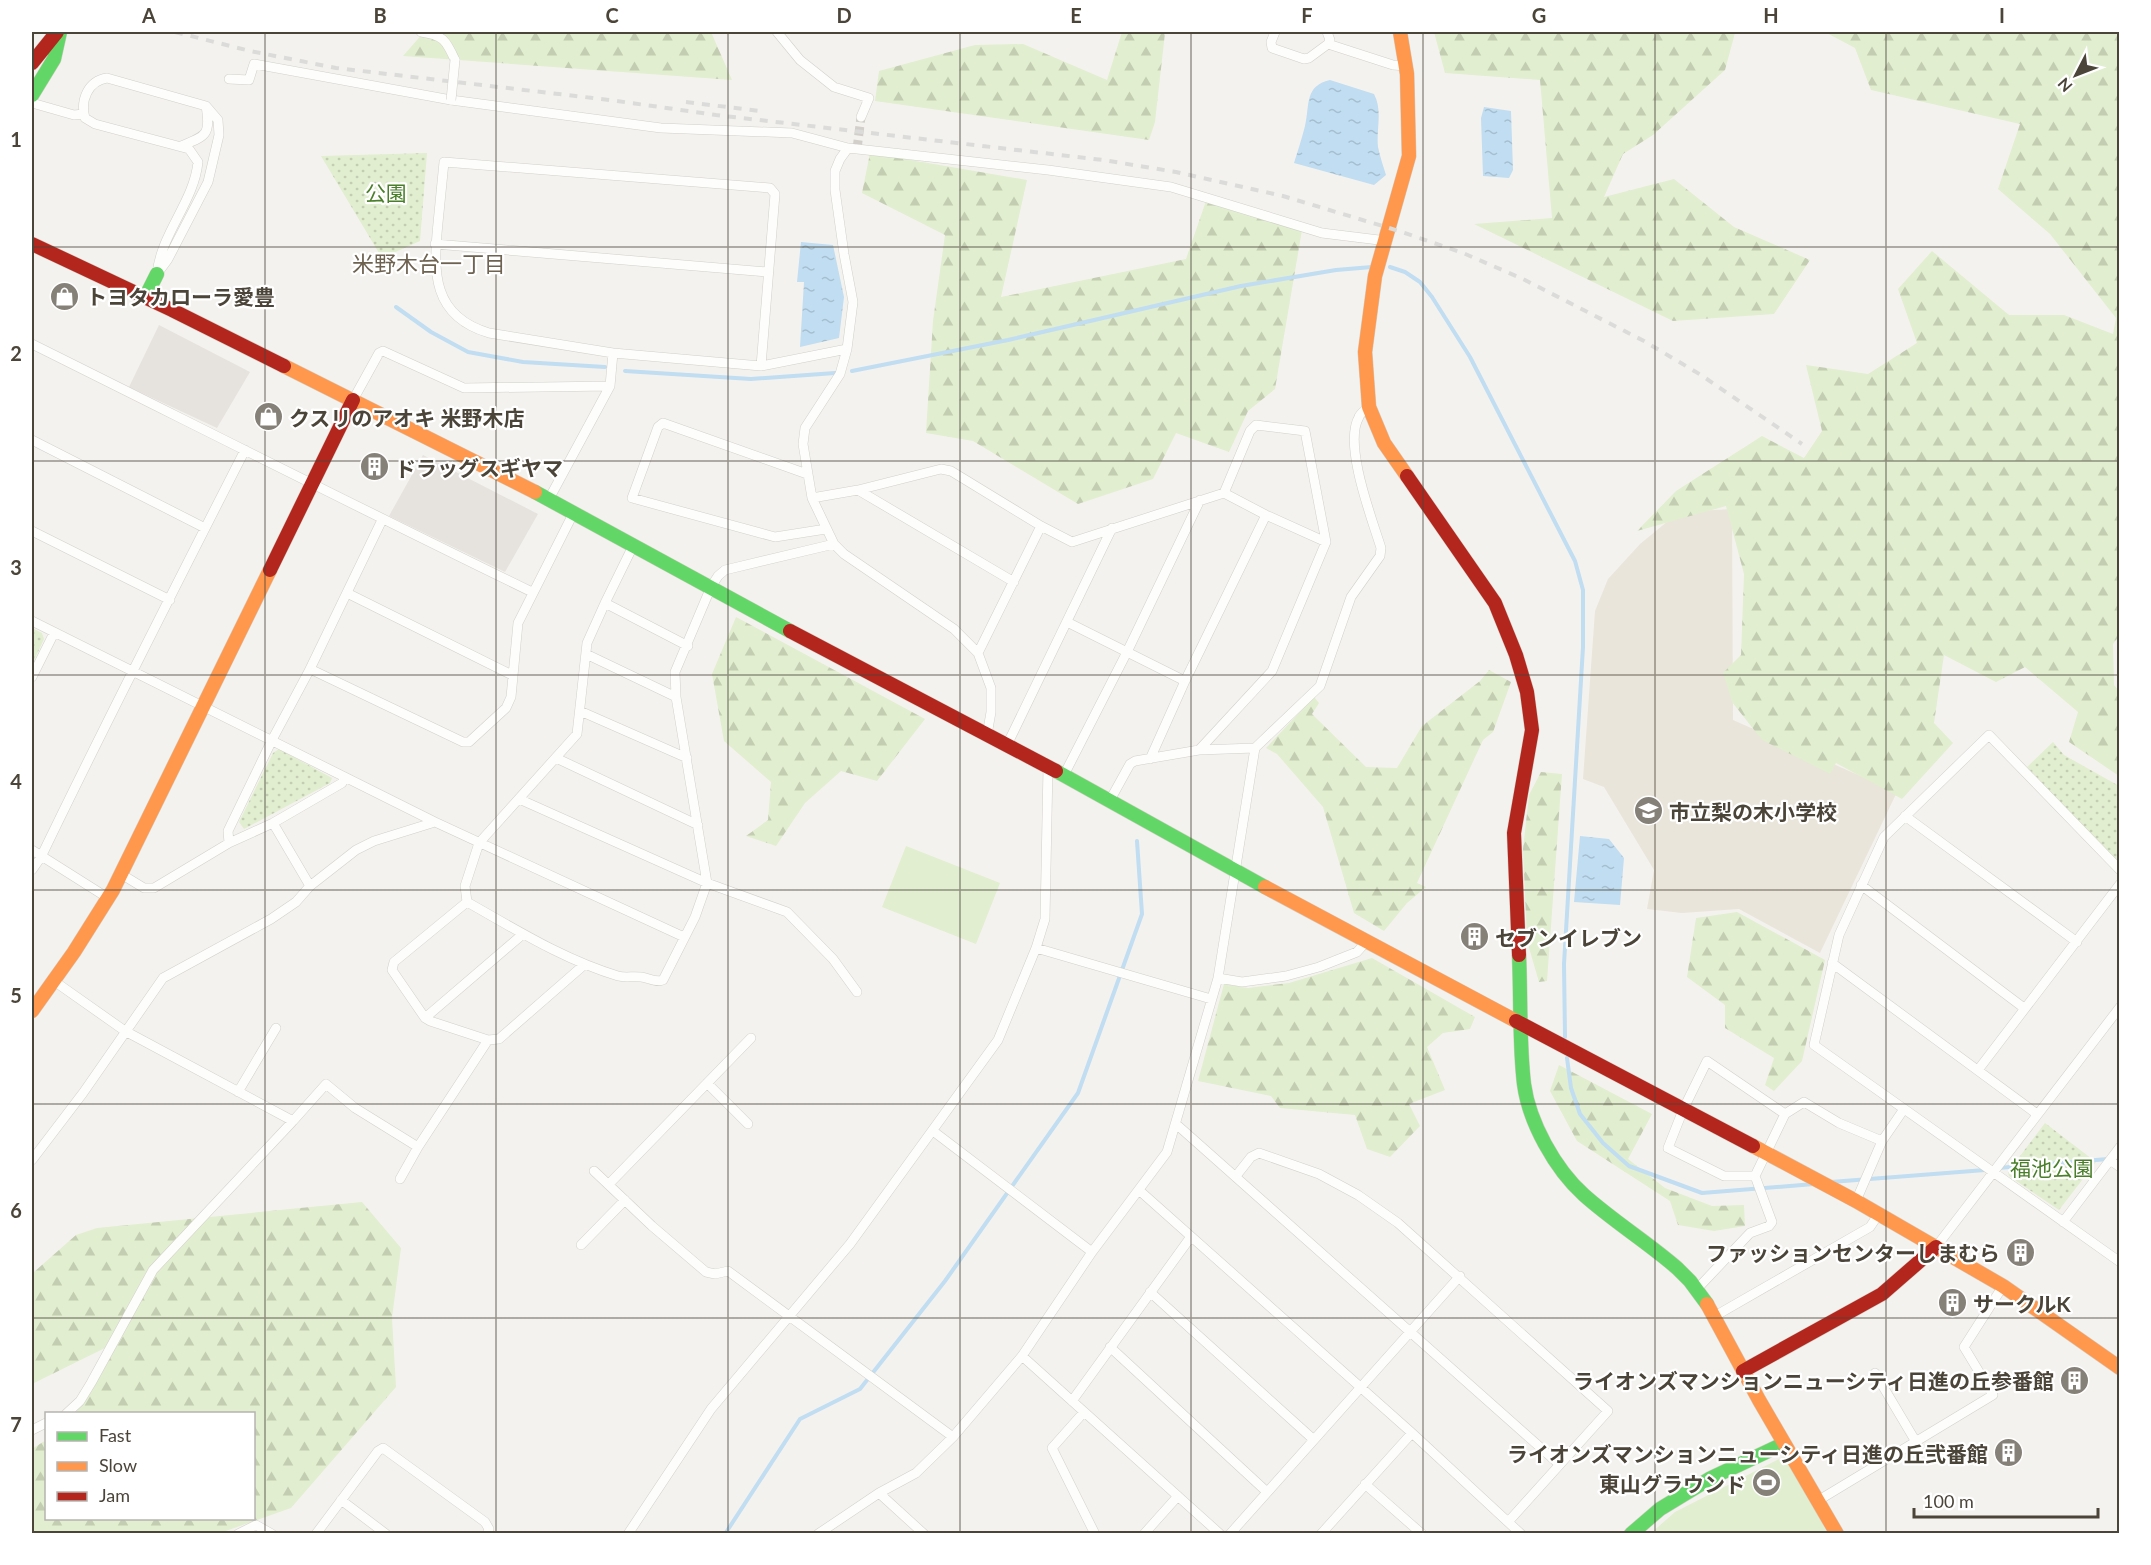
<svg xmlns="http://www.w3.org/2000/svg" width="2151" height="1565" viewBox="0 0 2151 1565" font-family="Lato,'Noto Sans JP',sans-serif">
  <defs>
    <pattern id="forest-firs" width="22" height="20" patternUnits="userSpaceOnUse" patternTransform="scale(1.5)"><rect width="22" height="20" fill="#e1eecf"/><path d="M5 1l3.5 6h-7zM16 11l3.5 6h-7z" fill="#c3cdb2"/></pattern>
    <pattern id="park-dots" width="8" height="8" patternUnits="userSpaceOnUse" patternTransform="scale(1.5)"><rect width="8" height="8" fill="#e1eecf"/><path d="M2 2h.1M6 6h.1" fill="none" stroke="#c3cdb2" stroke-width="1.8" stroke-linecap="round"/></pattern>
    <pattern id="water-ripples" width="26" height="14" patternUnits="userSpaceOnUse" patternTransform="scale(1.5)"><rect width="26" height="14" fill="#c0ddf1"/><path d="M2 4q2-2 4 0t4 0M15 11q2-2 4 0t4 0" fill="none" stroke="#a6bfcf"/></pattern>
  </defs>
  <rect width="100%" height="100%" fill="#f4f2ee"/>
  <path fill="#eae5da" d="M1732,509L1733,720L1897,792L1820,953L1739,909L1682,913L1647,909L1654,870L1604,787L1583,779L1595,611L1608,579L1640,544L1679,512Z"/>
  <path fill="#e1eecf" d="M906,846L1000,883L976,944L882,907Z
    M1789,1454L1827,1533L1650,1534L1675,1512Z"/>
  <path fill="url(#forest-firs)" d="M424,32H711L732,80L403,56Z
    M1122,32L1165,33L1155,122L1149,140L875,101L879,71L975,45L1023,44L1107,80Z
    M1434,32H1737L1735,33L1725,70L1653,135L1623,154L1604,197L1674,179L1734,227L1810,260L1774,314L1673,321L1474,224L1552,218L1540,80L1445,73Z
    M1825,32H2119L2120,635L2113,644L2114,685L2120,692L2119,776L2069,742L2078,712L2025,667L1996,682L1944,655L1934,723L1953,743L1902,799L1836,763L1830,774L1762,740L1732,702L1723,673L1741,655L1744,574L1726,506L1637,531L1676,491L1762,436L1804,458L1822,431L1806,365L1868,374L1917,343L1898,289L1932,251L2009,315H2064L2113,334L2116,318L2050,234L1998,189L2020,124L1871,90L1855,48Z
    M870,153L1027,180L1001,297L1186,259L1206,201L1302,230L1275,389L1248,411L1229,452L1176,433L1153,479L1078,504L973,441L926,433L933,321L945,235L862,193Z
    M736,617L925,719L877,781L841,771L805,803L776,846L746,836L768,820L771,782L724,741L712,674Z
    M1489,670L1511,682L1493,732L1483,740L1417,883L1426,887L1407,903L1384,931L1354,913L1323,807L1277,754L1266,748L1314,697L1319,703L1312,714L1366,767L1397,768L1422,726L1480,681Z
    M1541,772L1562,774L1547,981L1539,982L1527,941L1523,849L1529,795Z
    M1737,912L1825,960L1802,1061L1774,1091L1765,1085L1774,1058L1725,1028V1005L1687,977L1696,918Z
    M1372,958L1475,1017L1470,1029L1443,1033L1427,1047L1445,1090L1409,1104L1420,1126L1390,1157L1367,1149L1355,1115L1280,1108L1271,1096L1198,1081L1224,984L1248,988L1289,983Z
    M1559,1065L1652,1114L1628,1159L1665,1188L1712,1206L1744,1205L1745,1226L1714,1231L1678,1225L1670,1201L1577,1141L1550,1091Z
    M362,1202L401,1248L392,1318L396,1387L291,1508L220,1533H32V1449L46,1440V1518H254V1414L76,1413L109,1346L32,1384V1276L34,1272L76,1235L97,1228Z"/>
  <path fill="url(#park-dots)" d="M427,153L420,241L382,258L321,156Z
    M32,628L42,633L44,639L32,665Z
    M2053,742L2064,755L2119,786V864L2027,767Z
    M279,749L332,778L330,783L244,829L239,822L273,753Z
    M2045,1123L2096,1162L2059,1210L2009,1176L2008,1172Z"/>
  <path fill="#e6e3df" d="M159,325L250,372L217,428L129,387Z
    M423,455L538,514L505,572L389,516Z"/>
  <path fill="url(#water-ripples)" d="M1330,80L1374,94C1383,111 1376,129 1378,147C1380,156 1383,166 1386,175L1374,185L1294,163C1298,150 1302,138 1305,126C1310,105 1304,86 1330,80Z
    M1484,107L1511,111L1513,170L1509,178L1483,176L1481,118Z
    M801,242L833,245L844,297L839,338L800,347L804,282H797Z
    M1580,836L1609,839L1624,858L1620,905L1574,902Z"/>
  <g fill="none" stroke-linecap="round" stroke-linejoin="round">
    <path stroke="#c0ddf1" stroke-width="4" d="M1390,267L1405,272L1420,282L1432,297L1470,357L1575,561L1583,590V647L1564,964L1565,1037
      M396,307L431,332L468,352L523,362L605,367
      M625,371L751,379L835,373
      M852,371L1008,340L1241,286L1336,270L1372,267
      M1567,1058L1571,1088L1580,1114L1603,1143L1629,1166L1702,1193L1814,1184
      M1998,1168L2120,1158
      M1831,1182L1985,1170
      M725,1534L800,1419L860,1389L945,1281L1078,1093L1142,914L1137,841"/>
    <path stroke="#d2cfca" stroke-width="9" stroke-dasharray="9 4.5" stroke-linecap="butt" d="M857,149L861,117"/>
    <defs>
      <path id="street" d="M421,32C443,35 446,40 455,60
        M777,32L800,60L834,87L869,98L861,117
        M1275,32L1271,42L1272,48L1304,59L1309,58L1328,44L1393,65L1406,66
        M1327,32L1330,40L1328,44
        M107,78L206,106L218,120L219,135L208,182L168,259L157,274C161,233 194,202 198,162L189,149L95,124L85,118C80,100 88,81 107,78Z
        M229,79L249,80L254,64L451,100L661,128L792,133L848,148L1048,170L1171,187L1322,233L1387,241
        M32,103L74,115L84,114
        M181,146C206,136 211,135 206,106
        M848,148L840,159L835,171V190L844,254L853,302L847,349L840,374L805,428L803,444L812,498L834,544L844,554L954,629L978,653L991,688V712L987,735
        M435,244L768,272
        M32,344C199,427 365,511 532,592
        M761,366L775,194L770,188L444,162C442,182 440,202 438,223C433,272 432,316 489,333L613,353L761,366L847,349
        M353,400L379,353L383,351L464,388L610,386
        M32,440L205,528
        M807,474L663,423L658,427L632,498L775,537L826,529
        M858,490L1014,582
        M812,498L858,490L941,469L951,471L1041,526L1072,542L1224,493L1266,515L1326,542
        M549,499L610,386L613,353
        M32,531L170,600
        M347,593L512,675
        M605,603L688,646
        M32,621L435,822
        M1067,622L1185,681
        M978,653L1041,526
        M586,654L676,697
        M310,669L463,742H469L506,708L511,697L518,623L574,512
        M32,677L54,633
        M580,711L687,758
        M1007,745L1112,528
        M1199,750L1272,671L1326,542L1305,431L1256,425L1250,431L1224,493
        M556,758L698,825
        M1150,759L1185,681L1266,515
        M1064,775L1127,652L1200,500
        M519,799L707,883L787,912L833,959L857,992
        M1109,802L1130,764L1135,761L1199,750L1255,748
        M1905,816L2077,942
        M273,823L310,886
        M229,843L228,831L272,740L310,669L382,520
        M32,850L108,898
        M32,870L41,857C107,720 176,585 245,450
        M2120,870L1989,735L1884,837L1839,935L1814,1045L2120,1262
        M121,874L144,888H154L229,843L273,823L342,783L345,777
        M1861,885L2024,1008
        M467,902C515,929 564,960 618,976C625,978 633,976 641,977C649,978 656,983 663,980L695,917L707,883L676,697L675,672L711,587L718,576L725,570L834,544
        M1036,948L1211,999
        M1832,963L2037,1114
        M585,964L499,1039L488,1040L430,1021L425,1018L392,970L394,962L467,902L465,886L479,843L577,734L587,643L605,603L633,546
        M1218,978L1242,982L1286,976L1319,967L1357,952L1366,942
        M54,981L125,1031L293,1121
        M425,1018L523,934
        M1978,1070L2120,884
        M707,1083L748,1124
        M238,1092L276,1028
        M1785,1114L1707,1061L1683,1110L1668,1148L1724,1176H1755L1785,1114L1804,1102L1839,1123L1882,1141
        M1176,1124L1559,1464
        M933,1131L1092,1252
        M32,1160L83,1093L163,978L271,919L296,902L310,886L356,850L374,841L435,822L684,937
        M2110,1160L2120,1167
        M594,1171L652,1226L706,1272L715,1274L728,1271L953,1437
        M1236,1176L1251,1157L1259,1153L1319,1174L1358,1195L1398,1223L1608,1411L1508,1522
        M400,1179L418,1147
        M609,1184L751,1038
        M1140,1191L1412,1433L1521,1534
        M1856,1201L1882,1141L1904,1109
        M2063,1222L2120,1147
        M581,1245L625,1200
        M1936,1247L2120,1007
        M1697,1289L1750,1233L1769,1226L1772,1222L1755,1176
        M1150,1292L1314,1440
        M1715,1316L1870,1227L1878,1215
        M1110,1347L1267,1492
        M1022,1356L1220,1534
        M1875,1373L1916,1442
        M1072,1401L1190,1238
        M1084,1412L1052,1448L1095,1534
        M66,1414L80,1401L91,1383L153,1270L293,1121L326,1084L355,1108L418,1147L488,1040
        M32,1430L46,1423
        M1365,1484L1422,1534
        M879,1493L924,1534
        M341,1500L386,1534
        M1819,1500L1993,1395L1964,1347L2003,1286
        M238,1534L256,1525L272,1534
        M316,1534L378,1451L383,1448L485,1522L489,1529L487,1534
        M628,1534L711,1409L850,1244L998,1040L1036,948L1045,919L1048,767
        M818,1534L879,1493L916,1473L953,1437L1022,1356L1092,1252L1167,1152L1218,978L1255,748L1320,686L1351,597L1380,556L1381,548C1372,519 1343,444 1359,417C1360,413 1366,410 1369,407
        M1144,1534L1178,1496
        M1230,1534L1460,1276
        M1321,1534L1412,1433"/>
      <path id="fast" d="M32,95L54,59L60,32
        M145,298L157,274
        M535,492L790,631
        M1056,771L1265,887
        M1519,955C1521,998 1519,1042 1524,1084C1529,1122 1555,1169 1584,1195C1613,1221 1647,1242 1677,1268L1690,1281L1707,1304
        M1631,1534L1660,1509L1711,1478L1783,1444"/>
      <path id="slow" d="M1400,32L1407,74L1409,156L1375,276L1365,352L1369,407L1384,443L1407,476
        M284,366L535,492
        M1265,887L1516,1021
        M32,1011L74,952L113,890L270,570
        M1753,1146L1856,1201L2003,1286L2120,1368
        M1707,1304L1759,1400L1837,1534"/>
      <path id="jam" d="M32,63L57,32
        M32,244L172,310L284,366
        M1407,476L1495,603L1516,655L1527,692L1532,730L1514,833L1519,955
        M270,570L353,400
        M790,631L1056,771
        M1516,1021L1753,1146
        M1743,1371L1882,1294L1936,1247"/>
    </defs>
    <use href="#street" stroke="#d2d0cb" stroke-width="10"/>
    <use href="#fast" stroke="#d3cfc5" stroke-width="15"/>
    <use href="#slow" stroke="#d3cfc5" stroke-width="15"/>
    <use href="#jam" stroke="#d3cfc5" stroke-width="15"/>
    <use href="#street" stroke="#fdfdfc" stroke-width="9"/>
    <use href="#fast" stroke="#63d668" stroke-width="14"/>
    <use href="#slow" stroke="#ff974d" stroke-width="14"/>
    <use href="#jam" stroke="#b3261e" stroke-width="14"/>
    <path stroke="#dbdbda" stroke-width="4" stroke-dasharray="8 8" stroke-linecap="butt" d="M175,32L250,51L336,68L610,100L716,115L1103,160L1176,172L1283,196L1399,231L1463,253L1523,279L1644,341L1701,375L1802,444
      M686,102L760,111"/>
    <defs>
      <path id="street-bridge" d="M451,100L455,60"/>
    </defs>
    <use href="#street-bridge" stroke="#d2d0cb" stroke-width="10" stroke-linecap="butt"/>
    <use href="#street-bridge" stroke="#fdfdfc" stroke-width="9"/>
  </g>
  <path fill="none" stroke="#4b4439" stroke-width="1.5" stroke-opacity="0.55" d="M265,32V1534M496,32V1534M728,32V1534M960,32V1534M1191,32V1534M1423,32V1534M1655,32V1534M1886,32V1534M32,247H2120M32,461H2120M32,675H2120M32,890H2120M32,1104H2120M32,1318H2120"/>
  <defs>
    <symbol id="shop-disc" viewBox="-11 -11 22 22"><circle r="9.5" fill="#868178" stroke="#fff"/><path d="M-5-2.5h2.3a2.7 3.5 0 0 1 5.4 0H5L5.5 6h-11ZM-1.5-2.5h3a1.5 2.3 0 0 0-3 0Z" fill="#fff"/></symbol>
    <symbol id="building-disc" viewBox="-11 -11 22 22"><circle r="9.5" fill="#868178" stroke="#fff"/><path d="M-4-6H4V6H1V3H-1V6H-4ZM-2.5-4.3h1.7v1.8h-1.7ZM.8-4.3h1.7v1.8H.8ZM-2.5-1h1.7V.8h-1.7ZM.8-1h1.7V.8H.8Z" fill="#fff"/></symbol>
    <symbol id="school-disc" viewBox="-11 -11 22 22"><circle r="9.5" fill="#868178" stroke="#fff"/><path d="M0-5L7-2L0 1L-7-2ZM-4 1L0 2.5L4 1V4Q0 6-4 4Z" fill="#fff"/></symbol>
    <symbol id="stadium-disc" viewBox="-11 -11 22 22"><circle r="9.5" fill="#868178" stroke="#fff"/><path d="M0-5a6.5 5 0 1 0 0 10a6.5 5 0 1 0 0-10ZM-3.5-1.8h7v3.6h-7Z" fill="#fff"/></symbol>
  </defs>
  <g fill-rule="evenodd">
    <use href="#shop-disc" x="48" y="280" width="33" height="33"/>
    <use href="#shop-disc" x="252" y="400" width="33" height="33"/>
    <use href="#building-disc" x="358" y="450" width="33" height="33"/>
    <use href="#school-disc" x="1632" y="794" width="33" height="33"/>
    <use href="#building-disc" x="1458" y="920" width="33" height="33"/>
    <use href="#building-disc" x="2004" y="1236" width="33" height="33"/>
    <use href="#building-disc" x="1936" y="1286" width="33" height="33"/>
    <use href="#building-disc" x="2058" y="1364" width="33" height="33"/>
    <use href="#building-disc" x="1992" y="1436" width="33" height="33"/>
    <use href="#stadium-disc" x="1750" y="1466" width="33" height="33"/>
  </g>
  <g text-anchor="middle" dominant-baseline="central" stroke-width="4.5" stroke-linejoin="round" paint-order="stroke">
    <g font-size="21" fill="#4a7f2a" stroke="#fff">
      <text x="386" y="192">公園</text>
      <text x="2052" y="1167">福池公園</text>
    </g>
    <g font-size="21" font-weight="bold" fill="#4b4439" stroke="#fff" text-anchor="start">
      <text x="86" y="296">トヨタカローラ愛豊</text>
      <text x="289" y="417">クスリのアオキ 米野木店</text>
      <text x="395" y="467">ドラッグスギヤマ</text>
      <text x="1669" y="811">市立梨の木小学校</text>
      <text x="1495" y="937">セブンイレブン</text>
      <text x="2000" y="1252" text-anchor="end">ファッションセンターしまむら</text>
      <text x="1973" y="1303">サークルK</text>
      <text x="2054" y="1380" text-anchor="end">ライオンズマンションニューシティ日進の丘参番館</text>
      <text x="1988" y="1453" text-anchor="end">ライオンズマンションニューシティ日進の丘弐番館</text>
      <text x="1746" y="1483" text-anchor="end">東山グラウンド</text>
    </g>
    <g font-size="22" fill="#6e6250" stroke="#fff">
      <text x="429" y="263">米野木台一丁目</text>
    </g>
  </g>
  <rect width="2151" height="1565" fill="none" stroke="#ffffff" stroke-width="66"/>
  <rect x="45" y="1412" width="210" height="108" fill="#ffffff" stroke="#b7b4b0" stroke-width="1.5"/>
  <rect x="57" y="1432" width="30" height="9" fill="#63d668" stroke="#b7b4b0" stroke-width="1.5"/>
  <text x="99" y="1442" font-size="18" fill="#4b4439">Fast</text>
  <rect x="57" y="1462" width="30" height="9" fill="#ff974d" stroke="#b7b4b0" stroke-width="1.5"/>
  <text x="99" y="1472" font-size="18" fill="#4b4439">Slow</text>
  <rect x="57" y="1492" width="30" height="9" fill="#b3261e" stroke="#b7b4b0" stroke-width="1.5"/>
  <text x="99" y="1502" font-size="18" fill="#4b4439">Jam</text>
  <g transform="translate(2076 75) rotate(228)" stroke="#ffffff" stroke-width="4.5" paint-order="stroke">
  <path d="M0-4.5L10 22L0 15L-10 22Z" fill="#4b4439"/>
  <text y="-9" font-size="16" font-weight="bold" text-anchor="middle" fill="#4b4439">N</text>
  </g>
  <path d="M1914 1508v9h184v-9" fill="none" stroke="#4b4439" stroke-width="3"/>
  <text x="1923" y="1508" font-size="18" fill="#4b4439" stroke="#ffffff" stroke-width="4.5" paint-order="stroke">100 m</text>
  <rect x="33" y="33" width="2085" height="1499" fill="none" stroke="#4b4439" stroke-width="2"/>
  <g font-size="20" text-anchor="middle" font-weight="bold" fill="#4b4439">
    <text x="149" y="23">A</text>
    <text x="380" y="23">B</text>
    <text x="612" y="23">C</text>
    <text x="844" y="23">D</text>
    <text x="1076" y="23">E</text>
    <text x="1307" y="23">F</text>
    <text x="1539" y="23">G</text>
    <text x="1771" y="23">H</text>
    <text x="2002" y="23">I</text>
    <text x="16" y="147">1</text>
    <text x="16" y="361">2</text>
    <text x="16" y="575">3</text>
    <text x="16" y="789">4</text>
    <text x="16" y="1003">5</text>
    <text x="16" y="1218">6</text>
    <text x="16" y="1432">7</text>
  </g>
</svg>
